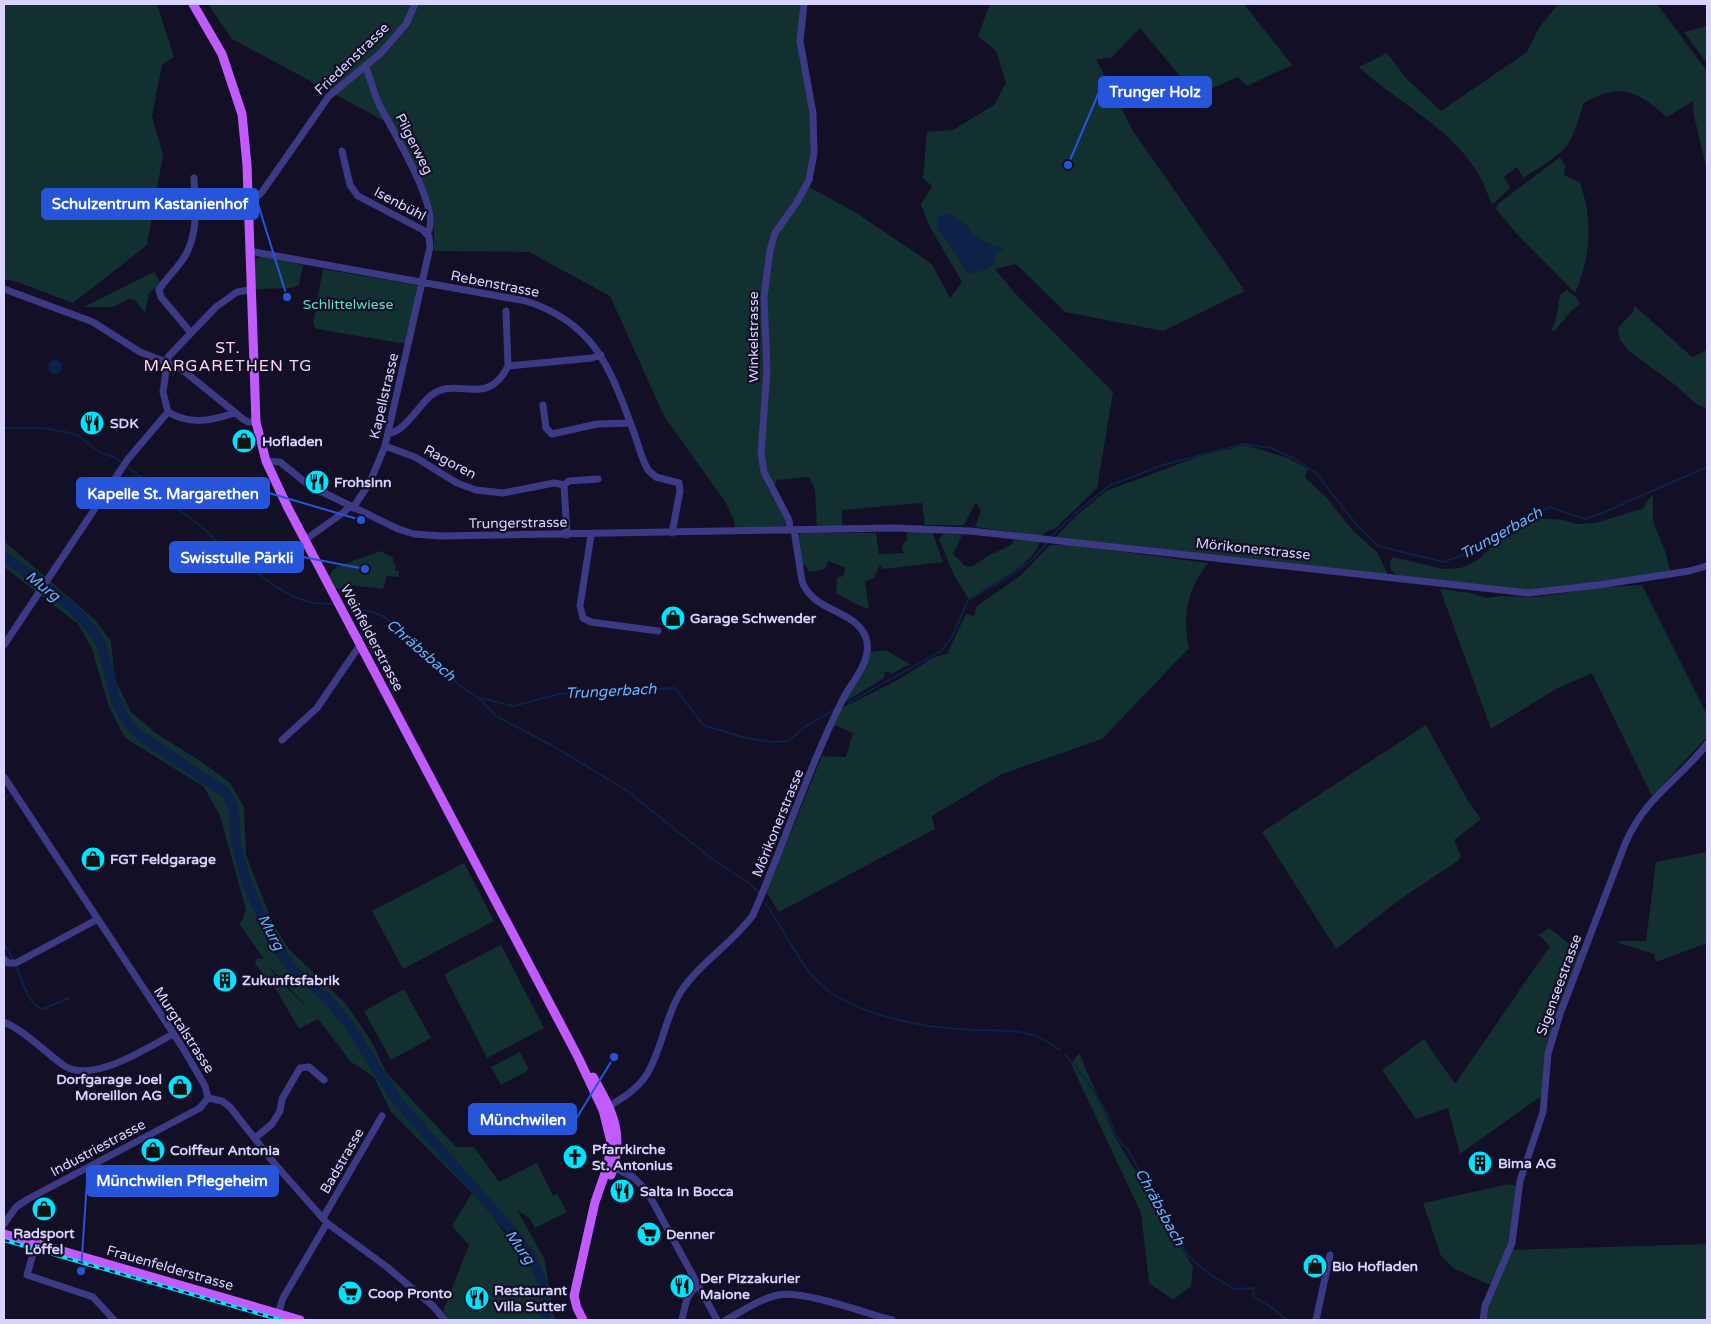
<svg xmlns="http://www.w3.org/2000/svg" width="1711" height="1324" viewBox="0 0 1711 1324" font-family="'Varela Round',sans-serif">
  <rect width="100%" height="100%" fill="#130f26"/>
  <path fill="#12302f" fill-rule="evenodd" d="M4,4H157L174,57L162,65L152,116L163,155L147,245L73,303L17,282L4,279Z
    M208,4H802C797,42 809,81 811,120C812,143 810,163 805,185L855,212L932,264L950,298L962,282L930,227L921,205L932,186L923,178L927,132L953,130L994,105L1006,83L996,51L978,36L990,4H1244L1292,65L1247,86L1238,77L1196,95L1140,28L1111,58L1096,59L1133,131L1245,291L1163,331L1065,312L1016,264L995,269L1013,291L1113,392L1097,488L1056,528L1046,532L1041,536L975,527L981,511L976,502L964,525H925L922,503L842,510V527H817L815,490L809,477L777,480L775,485L768,488L786,519L785,526L735,528L734,520L726,503L664,416L610,296L529,252L434,251V226L392,123L390,124L232,39ZM948,214L966,225L972,235L1002,251L995,252V260L965,270L956,253L937,227Z
    M1558,4H1657L1707,71V171L1694,116L1693,101L1667,117C1637,91 1620,82 1584,103C1578,117 1575,137 1565,148C1554,160 1537,169 1523,178L1517,167L1504,177L1510,188L1492,205C1487,192 1482,178 1474,167C1445,124 1396,102 1359,67L1387,53L1405,77L1441,111L1527,52L1539,28Z
    M1707,26V63L1684,32Z
    M1560,157L1565,166L1564,175L1580,183C1593,219 1591,258 1575,293L1517,234L1496,209L1498,204Z
    M262,256L303,265L299,285L292,288L255,289V260Z
    M323,269L416,285L418,287L406,344L316,329L313,323Z
    M154,272L161,283L149,293L145,313L135,300L129,299L113,307H84Z
    M1567,290L1576,297L1580,304L1571,311L1555,331H1551L1556,319L1560,295Z
    M1635,306L1692,357L1707,350V409L1696,404L1674,384L1630,352L1620,340L1618,328L1632,313Z
    M1246,445L1288,458L1308,469L1305,478L1327,498L1353,531L1377,552L1388,575L1056,537L1077,515L1106,491L1200,456Z
    M1653,495V521L1665,551L1671,573L1531,591L1399,577L1391,570L1390,561L1393,557L1443,569L1461,568L1478,560L1500,538L1510,536L1518,528L1534,518L1564,520L1576,524L1596,523L1644,508L1645,503Z
    M907,532H932L943,562L883,569L880,564L874,578L865,582L869,609L860,606L836,593L837,578L843,576L846,568L828,561L825,569L813,572L808,571L806,565L802,567L798,536L801,533H876L879,554L905,553L902,550L903,543L907,541Z
    M944,533L962,535L953,554L965,566L971,567L988,556L1011,545L1014,540L1040,541C1034,567 988,584 969,600L954,575L939,539Z
    M4,541L95,620L111,641L115,679L131,712L157,734L205,764L230,783L244,807L246,855L273,924L289,949L346,1004L372,1042L386,1072L456,1147H474L499,1182L537,1163L553,1196L557,1194L567,1212L535,1228L530,1219L517,1210L544,1258L555,1320H542L540,1281L508,1232L490,1213L540,1281L541,1320H449L443,1311L469,1245L452,1226L472,1193L391,1112L374,1077L351,1062L318,1019L299,1029L277,991L255,964L257,958L264,959L240,925L246,910L220,816L204,787L125,738L109,707L92,649L78,624L4,567ZM269,966L308,1008C299,1000 274,976 269,966Z
    M1050,545H1071L1208,563C1187,589 1182,616 1189,648L1102,739L1002,774L932,816L935,829L779,912L766,892L822,756L846,757L853,733L834,725L842,708L896,681L934,657L947,654L966,614L974,616L977,606L1020,576Z
    M381,551L393,558V563L396,564L395,571H399V577L387,576L383,589L349,585L347,589L335,588L329,575L336,567Z
    M1642,585L1707,715V737L1652,796L1592,673L1556,689L1491,729L1440,589L1471,593L1485,598L1500,596L1537,597L1607,587Z
    M886,650L911,665L903,667L892,674L885,671L884,678L845,702L871,652Z
    M1426,725L1468,801L1481,819L1454,840L1461,856L1459,860L1402,898L1336,949L1262,832Z
    M1707,852V943L1656,962L1654,954L1619,943V941H1646L1656,862Z
    M464,863L494,921L403,969L372,911Z
    M1549,928L1580,952L1550,1040L1543,1095L1460,1154L1448,1108L1416,1119L1382,1070L1424,1039L1455,1084L1550,946L1539,935Z
    M501,945L544,1028L487,1058L444,974Z
    M404,989L431,1038L391,1060L364,1011Z
    M520,1052L529,1070L501,1085L491,1067Z
    M1079,1053L1115,1137L1193,1267L1191,1286L1173,1300L1149,1283L1141,1213L1071,1064Z
    M1509,1184L1516,1186L1509,1245L1494,1283L1488,1284L1455,1269L1441,1256L1423,1203Z
    M1707,1244V1320H1483L1510,1250Z"/>
  <path fill="#0c2248" d="M948,214L966,225L972,235L980,238L988,244L1004,249L1002,251L995,252V263L991,267L973,274L965,270L956,253L937,227V219L939,216Z
    M48 367a7 7 0 1 1 14 0a7 7 0 1 1-14 0Z"/>
  <g fill="none" stroke-linecap="round" stroke-linejoin="round">
    <path stroke="#0c2248" stroke-width="2" d="M4,428H43L76,434L101,453L114,457L136,473L147,485L207,531L214,539C246,561 274,594 313,603C320,604 328,603 336,605
      M1051,537L1078,511L1109,486L1163,465L1243,444L1271,448L1293,458L1315,472L1356,524L1378,546L1443,562L1470,553L1549,507L1585,519L1602,513L1707,467
      M343,606L372,612L385,617L414,646L463,688L479,698L495,715
      M481,698L505,704
      M848,703L941,651L952,637L968,600L1005,579L1032,560L1047,543
      M508,705L514,706L559,694L675,688L703,725L746,738L773,742L788,741L806,726L834,710
      M498,717L553,746L626,790L712,859L749,883L760,894
      M4,801L9,794
      M766,904C781,926 793,950 809,972C842,1015 922,1028 973,1030C1010,1031 1029,1027 1060,1050
      M4,944L13,959
      M17,968C22,980 28,1005 43,1009L69,998
      M1065,1055C1081,1071 1095,1092 1106,1112C1112,1123 1116,1143 1127,1148L1187,1255L1212,1276L1235,1289L1253,1288L1254,1297L1272,1308L1287,1320"/>
    <path stroke="#0c2248" stroke-width="10" d="M4,556C31,576 86,612 100,643C115,678 107,702 137,733L227,794L234,809L236,845L247,884L273,942L293,969L326,997L349,1025L396,1099L510,1229L530,1255L543,1283L545,1320"/>
    <path stroke="#3d3a85" stroke-width="7" d="M366,68C371,79 373,92 379,104C390,127 444,212 427,234
      M342,151L350,185L358,196L423,230L429,237L430,247L385,446L370,482L353,508
      M248,199L258,196L262,192L329,96L381,53L406,24L415,4
      M249,251L526,301C595,323 610,368 633,430C638,443 641,458 648,470L656,477L679,483L680,491L672,533
      M4,289L93,322L140,352L179,367L243,419L248,422H256
      M506,311L508,366
      M191,333L161,297L159,290C166,278 178,268 185,256C199,232 195,204 194,178
      M543,405L546,428L552,434L597,424L630,423
      M168,412L163,392L168,357L216,307L237,292L250,290
      M168,412C190,425 211,421 234,413
      M389,433C401,434 419,407 428,398C455,372 486,411 508,366L592,358L601,355
      M385,446L415,457L457,483L476,490L503,493L554,483L564,485L567,535
      M266,461L280,462L310,486L398,529L414,534L441,536L894,528L970,531L1529,593L1599,585L1689,571L1707,566
      M564,485L569,481L598,479
      M790,530L789,520L764,472L761,453L767,371L764,297L770,250L775,233L797,202L809,180L814,153L813,113L800,41L804,4
      M591,535L580,606L583,618L591,622L658,631
      M305,540L344,512L350,506
      M4,645L128,459L168,412
      M282,740L317,708L360,645
      M4,777L181,1045L205,1086L208,1098
      M4,959L8,963H16L98,919
      M4,1022C25,1031 44,1051 63,1065C91,1085 147,1048 173,1034
      M208,1098L222,1101L230,1107L274,1163L327,1223L387,1267L433,1306L445,1320
      M606,1108C621,1099 638,1089 647,1074C662,1049 665,1018 680,993C699,963 732,944 753,915C784,844 809,766 844,697C854,679 873,659 866,638C857,610 812,612 802,581L794,530
      M255,1138L272,1124L280,1111L282,1099L300,1068L309,1067L324,1080
      M611,1166L633,1177L647,1191L717,1320
      M323,1218L382,1116
      M4,1224L16,1207L28,1199L200,1108L208,1098
      M36,1243L27,1275L93,1297L114,1320
      M278,1314L283,1298L327,1223
      M682,1320C685,1307 686,1293 698,1286
      M726,1320C742,1311 760,1299 778,1295C803,1290 865,1313 892,1320
      M1316,1320L1330,1255
      M1483,1320L1485,1306L1512,1243L1520,1181L1543,1112L1548,1054L1560,1014L1625,844C1645,797 1678,781 1707,744"/>
    <path stroke="#c25bff" stroke-width="9" d="M193,4L222,54L242,114L247,165L256,422L266,461L288,508L578,1057L603,1110L611,1142L608,1165L595,1202L574,1296L577,1308L583,1320
      M593,1077C613,1112 625,1135 611,1175
      M4,1234L300,1320"/>
    <defs>
      <path id="rail" d="M4,1240L281,1320"/>
    </defs>
    <use href="#rail" stroke="#00e5ff" stroke-width="4"/>
    <use href="#rail" stroke="#130f26" stroke-width="2" stroke-dasharray="5.5" stroke-linecap="butt"/>
  </g>
  <defs>
    <symbol id="restaurant-disc" viewBox="-11 -11 22 22"><circle r="9.5" fill="#00e5ff" stroke="#130f26"/><path d="M-5-6h1v4h1v-4h1v4h1v-4h1v5L-1.5 .5V6h-2V.5L-5-1ZM5-6V6H3V1.5H1.5Q1.5-4 5-6Z" fill="#111"/></symbol>
    <symbol id="shop-disc" viewBox="-11 -11 22 22"><circle r="9.5" fill="#00e5ff" stroke="#130f26"/><path d="M-5-2.5h2.3a2.7 3.5 0 0 1 5.4 0H5L5.5 6h-11ZM-1.5-2.5h3a1.5 2.3 0 0 0-3 0Z" fill="#111"/></symbol>
    <symbol id="building-disc" viewBox="-11 -11 22 22"><circle r="9.5" fill="#00e5ff" stroke="#130f26"/><path d="M-4-6H4V6H1V3H-1V6H-4ZM-2.5-4.3h1.7v1.8h-1.7ZM.8-4.3h1.7v1.8H.8ZM-2.5-1h1.7V.8h-1.7ZM.8-1h1.7V.8H.8Z" fill="#111"/></symbol>
    <symbol id="church-disc" viewBox="-11 -11 22 22"><circle r="9.5" fill="#00e5ff" stroke="#130f26"/><path d="M-1.2-6h2.4v3.5h3.3v2.4h-3.3V6h-2.4V-.1h-3.3v-2.4h3.3Z" fill="#111"/></symbol>
    <symbol id="supermarket-disc" viewBox="-11 -11 22 22"><circle r="9.5" fill="#00e5ff" stroke="#130f26"/><path d="M-6-5.5h2.5l.6 2H6L4.5 2H-2.5L-4.4-4H-6ZM-1.5 3.2a1.3 1.3 0 1 0 .1 0ZM3 3.2a1.3 1.3 0 1 0 .1 0Z" fill="#111"/></symbol>
  </defs>
  <g fill-rule="evenodd">
    <use href="#restaurant-disc" x="78" y="409" width="28" height="28"/>
    <use href="#shop-disc" x="230" y="427" width="28" height="28"/>
    <use href="#restaurant-disc" x="303" y="468" width="28" height="28"/>
    <use href="#shop-disc" x="659" y="604" width="28" height="28"/>
    <use href="#shop-disc" x="79" y="845" width="28" height="28"/>
    <use href="#building-disc" x="211" y="966" width="28" height="28"/>
    <use href="#shop-disc" x="166" y="1073" width="28" height="28"/>
    <use href="#shop-disc" x="139" y="1136" width="28" height="28"/>
    <use href="#church-disc" x="561" y="1143" width="28" height="28"/>
    <use href="#building-disc" x="1466" y="1149" width="28" height="28"/>
    <use href="#restaurant-disc" x="608" y="1177" width="28" height="28"/>
    <use href="#shop-disc" x="30" y="1195" width="28" height="28"/>
    <use href="#supermarket-disc" x="635" y="1220" width="28" height="28"/>
    <use href="#shop-disc" x="1301" y="1252" width="28" height="28"/>
    <use href="#restaurant-disc" x="668" y="1272" width="28" height="28"/>
    <use href="#supermarket-disc" x="336" y="1279" width="28" height="28"/>
    <use href="#restaurant-disc" x="463" y="1284" width="28" height="28"/>
  </g>
  <g text-anchor="middle" dominant-baseline="central" stroke-width="4.5" stroke-linejoin="round" paint-order="stroke">
    <g font-size="14" fill="#d9d4ff" stroke="#130f26">
      <text transform="translate(352 59) rotate(-44)">Friedenstrasse</text>
      <text transform="translate(414 144) rotate(63)">Pilgerweg</text>
      <text transform="translate(400 204) rotate(28)">Isenbühl</text>
      <text transform="translate(495 284) rotate(11)">Rebenstrasse</text>
      <text transform="translate(753 337) rotate(-90)">Winkelstrasse</text>
      <text transform="translate(384 396) rotate(-77)">Kapellstrasse</text>
      <text transform="translate(450 462) rotate(28)">Ragoren</text>
      <text transform="translate(518 523) rotate(-1)">Trungerstrasse</text>
      <text transform="translate(1253 549) rotate(6)">Mörikonerstrasse</text>
      <text transform="translate(372 638) rotate(62)">Weinfelderstrasse</text>
      <text transform="translate(778 823) rotate(-68)">Mörikonerstrasse</text>
      <text transform="translate(1559 985) rotate(-70)">Sigenseestrasse</text>
      <text transform="translate(184 1030) rotate(57)">Murgtalstrasse</text>
      <text transform="translate(98 1148) rotate(-28)">Industriestrasse</text>
      <text transform="translate(342 1161) rotate(-60)">Badstrasse</text>
      <text transform="translate(170 1268) rotate(16)">Frauenfelderstrasse</text>
    </g>
    <g font-size="14" fill="#5fe0c0" stroke="#130f26">
      <text x="348" y="304">Schlittelwiese</text>
    </g>
    <g font-size="14" font-weight="bold" fill="#d9d4ff" stroke="#130f26" text-anchor="start">
      <text x="110" y="423">SDK</text>
      <text x="262" y="441">Hofladen</text>
      <text x="334" y="482">Frohsinn</text>
      <text x="690" y="618">Garage Schwender</text>
      <text x="110" y="859">FGT Feldgarage</text>
      <text x="242" y="980">Zukunftsfabrik</text>
      <text x="162" y="1079" text-anchor="end">Dorfgarage Joel<tspan x="162" dy="16">Moreillon AG</tspan></text>
      <text x="592" y="1149">Pfarrkirche<tspan x="592" dy="16">St. Antonius</tspan></text>
      <text x="170" y="1150">Coiffeur Antonia</text>
      <text x="1498" y="1163">Bima AG</text>
      <text x="640" y="1191">Salta In Bocca</text>
      <text x="44" y="1233" text-anchor="middle">Radsport<tspan x="44" dy="16">Löffel</tspan></text>
      <text x="666" y="1234">Denner</text>
      <text x="1332" y="1266">Bio Hofladen</text>
      <text x="700" y="1278">Der Pizzakurier<tspan x="700" dy="16">Maione</tspan></text>
      <text x="494" y="1290">Restaurant<tspan x="494" dy="16">Villa Sutter</tspan></text>
      <text x="368" y="1293">Coop Pronto</text>
    </g>
    <g font-size="15" font-style="italic" fill="#62b6ff" stroke="#130f26">
      <text transform="translate(1501 533) rotate(-29)">Trungerbach</text>
      <text transform="translate(43 586) rotate(38)">Murg</text>
      <text transform="translate(421 650) rotate(41)">Chräbsbach</text>
      <text transform="translate(611 691) rotate(-3)">Trungerbach</text>
      <text transform="translate(271 932) rotate(62)">Murg</text>
      <text transform="translate(1160 1207) rotate(61)">Chräbsbach</text>
      <text transform="translate(520 1247) rotate(54)">Murg</text>
    </g>
    <g font-size="16" letter-spacing="1" fill="#ffd6f0" stroke="#130f26">
      <text x="228" y="348">ST.<tspan x="228" dy="18">MARGARETHEN TG</tspan></text>
    </g>
  </g>
  <path fill="none" stroke="#2655da" stroke-width="2" d="M1068 165L1099 92M287 297L258 204M361 520L269 493M365 569L303 557M614 1057L576 1119M81 1271L87 1181"/>
  <g fill="#2655da" stroke="#130f26" stroke-width="2">
    <circle cx="1068" cy="165" r="5"/>
    <circle cx="287" cy="297" r="5"/>
    <circle cx="361" cy="520" r="5"/>
    <circle cx="365" cy="569" r="5"/>
    <circle cx="614" cy="1057" r="5"/>
    <circle cx="81" cy="1271" r="5"/>
  </g>
  <g fill="#2655da" stroke="#2655da" stroke-width="2">
    <rect x="1099" y="77" width="112" height="30" rx="5"/>
    <rect x="42" y="189" width="216" height="30" rx="5"/>
    <rect x="77" y="478" width="192" height="30" rx="5"/>
    <rect x="170" y="542" width="133" height="30" rx="5"/>
    <rect x="469" y="1104" width="107" height="30" rx="5"/>
    <rect x="87" y="1166" width="191" height="30" rx="5"/>
  </g>
  <g font-size="15" text-anchor="middle" font-weight="bold" fill="#fff">
    <text x="1155" y="97">Trunger Holz</text>
    <text x="150" y="209">Schulzentrum Kastanienhof</text>
    <text x="173" y="499">Kapelle St. Margarethen</text>
    <text x="237" y="563">Swisstulle Pärkli</text>
    <text x="523" y="1125">Münchwilen</text>
    <text x="182" y="1186">Münchwilen Pflegeheim</text>
  </g>
  <rect width="1711" height="1324" fill="none" stroke="#d9d4ff" stroke-width="10"/>
</svg>
